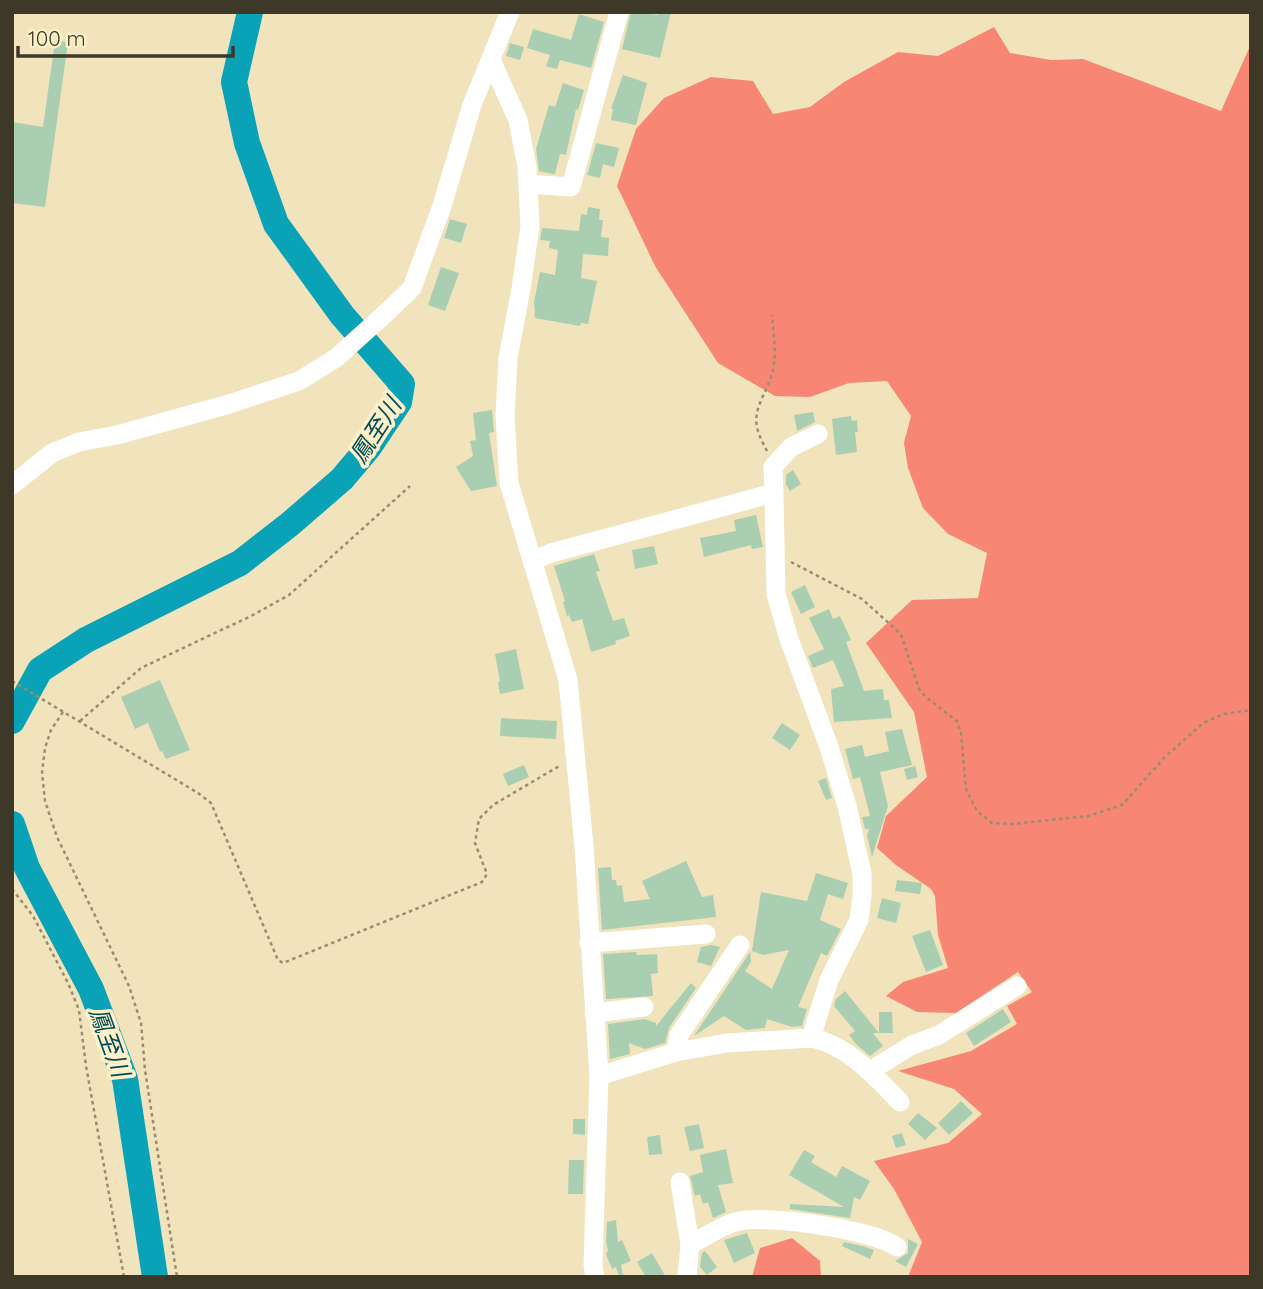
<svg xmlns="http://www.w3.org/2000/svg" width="1263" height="1289" viewBox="0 0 1263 1289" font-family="Quicksand,'Noto Sans JP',sans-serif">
  <rect width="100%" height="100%" fill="#f1e3bb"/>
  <path fill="#f78774" d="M994,27L1010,53L1051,60L1083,59L1221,111L1251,44V1277H908L922,1242L894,1189L874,1161L948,1143L982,1114L954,1089L898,1071L971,1051L1017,1024L1007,1006L1032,992L1018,972L956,1013L917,1012L886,996L903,982L948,968L938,935L935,896L931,889L896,865L877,848L886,816L927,777L914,712L866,643L912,600L978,598L987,553L948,534L923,508L908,468L904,443L911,416L887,381L849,383L810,397L775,396L718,363L655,266L617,186L636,129L664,98L711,77L753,81L773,114L810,107L844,82L898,52L938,56Z
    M792,1238L820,1261L821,1277H752L760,1248Z"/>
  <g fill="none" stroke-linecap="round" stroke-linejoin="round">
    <path stroke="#0aa2b7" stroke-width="26" d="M12,721L40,670L86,640L240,563L290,524L342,479L369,447L399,402L402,384L342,315L276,224L247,143L234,82L250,12
      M12,824L27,868L91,989L125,1079L155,1277"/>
  </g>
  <path fill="#aaceb2" d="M631,12L658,15V12H671L660,58L622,49Z
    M579,14L604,22L591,68L560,60L557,69L546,66L550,55L527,48L533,29L571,40Z
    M55,41L68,42L45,207L12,203V122L43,127Z
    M510,43L524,47L520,60L506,56Z
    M623,75L647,83L636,125L611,120L613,109H611Z
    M563,83L584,90L578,110L576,109L566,155L560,154L555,174L547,173L539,171L536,149L549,105L555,107Z
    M596,143L619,148L614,167L603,164L600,178L587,175Z
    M588,207L600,209L599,220H603L601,237L609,238L608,256L583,254L581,278L597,281L588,324L581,323L580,326L535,318L534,302L540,272L555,275L558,250L549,248L550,241L540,240L542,228L579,231L581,214L587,215Z
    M450,219L467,224L461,243L444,238Z
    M441,267L459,273L445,311L428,305Z
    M492,410L494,432L489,433L497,486L471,491L456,467L473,456L470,441L476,440L473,413Z
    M813,412L815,422L797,431L794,415Z
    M851,416L852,421L857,420L858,432H855L857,452L836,455L832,419Z
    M793,470L801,484L790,491L786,484V475Z
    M756,515L763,547L752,549L751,545L704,557L700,538L736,531L734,520Z
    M654,546L658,564L635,569L632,550Z
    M594,554L600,571L596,572L613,621L624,618L630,636L615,641L616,644L591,652L582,619L572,622L569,615L567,616L563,602L565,601L554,566Z
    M805,585L815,607L801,614L791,592Z
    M829,609L833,619L840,616L851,640L846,642L864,691L883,689L884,700H889L892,718L834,722L831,689L844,686L833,660L813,668L808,656L824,649L809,618Z
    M516,649L524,689L500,694L498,682L500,681L495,654Z
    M160,680L190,750L166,759L162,751L160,752L148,723L135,729L121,697Z
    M501,718L557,721L556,739L500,736Z
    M782,723L800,735L790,750L772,738Z
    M902,729L912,765L880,772L888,806L872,857L867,835L869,829H865L862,817L870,816L860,777L853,779L845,749L862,745L865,757L889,751L885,732Z
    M524,765L529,777L508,786L503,774Z
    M915,766L918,777L907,780L904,769Z
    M826,778L832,798L826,800L818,781Z
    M686,861L702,897L713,895L716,917L602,930L598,868L611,867L612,880H616L617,886L622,885L624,902L650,899L642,881Z
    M816,873L848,883L843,899L828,894L820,920L841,929L827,956L821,953L798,1007L807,1009L802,1026L792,1027L767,1019L765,1028L746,1030L724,1016L694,1036L750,952L751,962L745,971L772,989L789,950L763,955L752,951L761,892L807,901Z
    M897,880L922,883L920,894L895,891Z
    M882,898L901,903L896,923L877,918Z
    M930,930L943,965L926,972L912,936Z
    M711,945L720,947L711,966L697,962L701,947Z
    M636,952L637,955L657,954L658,973L651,974L653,996L606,999L603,954Z
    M691,983L696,988L669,1028L665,1043L645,1049L629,1043L630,1054L610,1059L608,1024L645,1019L656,1023V1026Z
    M845,991L879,1033H873L883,1046L870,1056L857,1045L849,1035L855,1031L834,1006L836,999Z
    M1003,1009L1011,1022L974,1046L966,1033Z
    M879,1012H892L893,1033H879Z
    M961,1101L973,1113L949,1135L938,1123Z
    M918,1113L937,1128L925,1140L908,1124Z
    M573,1119H585V1135L573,1134Z
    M699,1124L704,1148L690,1151L684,1127Z
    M902,1133L906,1145L896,1148L892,1136Z
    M660,1135L662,1154L649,1155L647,1137Z
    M726,1149L733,1183L718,1185L726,1212L713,1218L708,1202L703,1204L700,1194L695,1196L690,1176L703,1172L700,1155Z
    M804,1150L815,1156L811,1162L836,1177L842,1166L870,1181L860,1200L854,1197L850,1218L790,1209V1204L844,1207L789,1175Z
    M569,1160H584L583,1194H568Z
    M616,1220L618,1242L622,1240L631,1261L621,1265L623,1275L619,1276L616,1267L612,1269L606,1254L608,1250L606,1242L607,1222Z
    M747,1233L755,1253L734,1263L724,1240Z
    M908,1239L918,1244L906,1267L895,1261L908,1253Z
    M844,1242L862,1246L874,1250L870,1259L842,1246Z
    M705,1251L717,1267L707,1275L700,1267L702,1253Z
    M652,1253L666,1277H646L637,1262Z"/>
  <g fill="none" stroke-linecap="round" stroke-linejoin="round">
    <path stroke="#978d71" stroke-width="2.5" stroke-dasharray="3.5 3.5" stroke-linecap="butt" d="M767,451C764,445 760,438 758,431C750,407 772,388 774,364C776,348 773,331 772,315
      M791,562L862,599L901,634L919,689L927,698L957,721L961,733L966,789L977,811L992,823L1013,824L1088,816L1122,805L1164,758L1203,723L1224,714L1251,710
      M12,681L198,793L211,803L278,960L283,963L482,882L487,874L475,843L479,819L493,805L561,765
      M63,712L51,730L45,748L42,773L45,801L57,837L129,986L141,1023L145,1070L177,1277
      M80,721L141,668L251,616L289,595L410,486
      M12,889L33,916L68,983L79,1010L86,1066L124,1277"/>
    <path stroke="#fff" stroke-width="19" d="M491,60L518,120L527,167L530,226L521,289L508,358L505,416L509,483L568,680L584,846L599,1076L593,1265L595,1277
      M528,184L571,187L619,12
      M12,485L52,453L79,442L117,435L226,405L299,381L336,358L386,313L412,288L442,206L472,105L510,12
      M774,493L773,467L791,447L818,434
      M532,561L551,553L774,493L776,594L789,639L829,747L847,806L862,874V896L859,920L829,980L811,1038L727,1043L676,1052L599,1076
      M589,943L706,934
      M594,1013L644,1007
      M811,1038C846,1044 875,1076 900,1102
      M676,1052L679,1035L740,945
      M870,1071L912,1045L939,1035L1017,986
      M680,1182L690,1245
      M687,1277L690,1245C705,1237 722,1225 739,1221C769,1215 871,1229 897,1247"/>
  </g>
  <g text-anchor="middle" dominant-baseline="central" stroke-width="7" stroke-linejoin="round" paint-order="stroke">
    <g font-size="24" font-style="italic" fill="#004e59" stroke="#fef0c8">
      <text transform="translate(375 430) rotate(-57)">鳳至川</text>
      <text transform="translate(110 1042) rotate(70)">鳳至川</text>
    </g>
  </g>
  <rect width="1263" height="1289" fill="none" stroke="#3e3828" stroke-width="28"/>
  <path d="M18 46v10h215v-10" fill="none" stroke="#3e3828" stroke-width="3.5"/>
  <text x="28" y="46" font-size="21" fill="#3e3828" stroke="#fef0c8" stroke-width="5" paint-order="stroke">100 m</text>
</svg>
